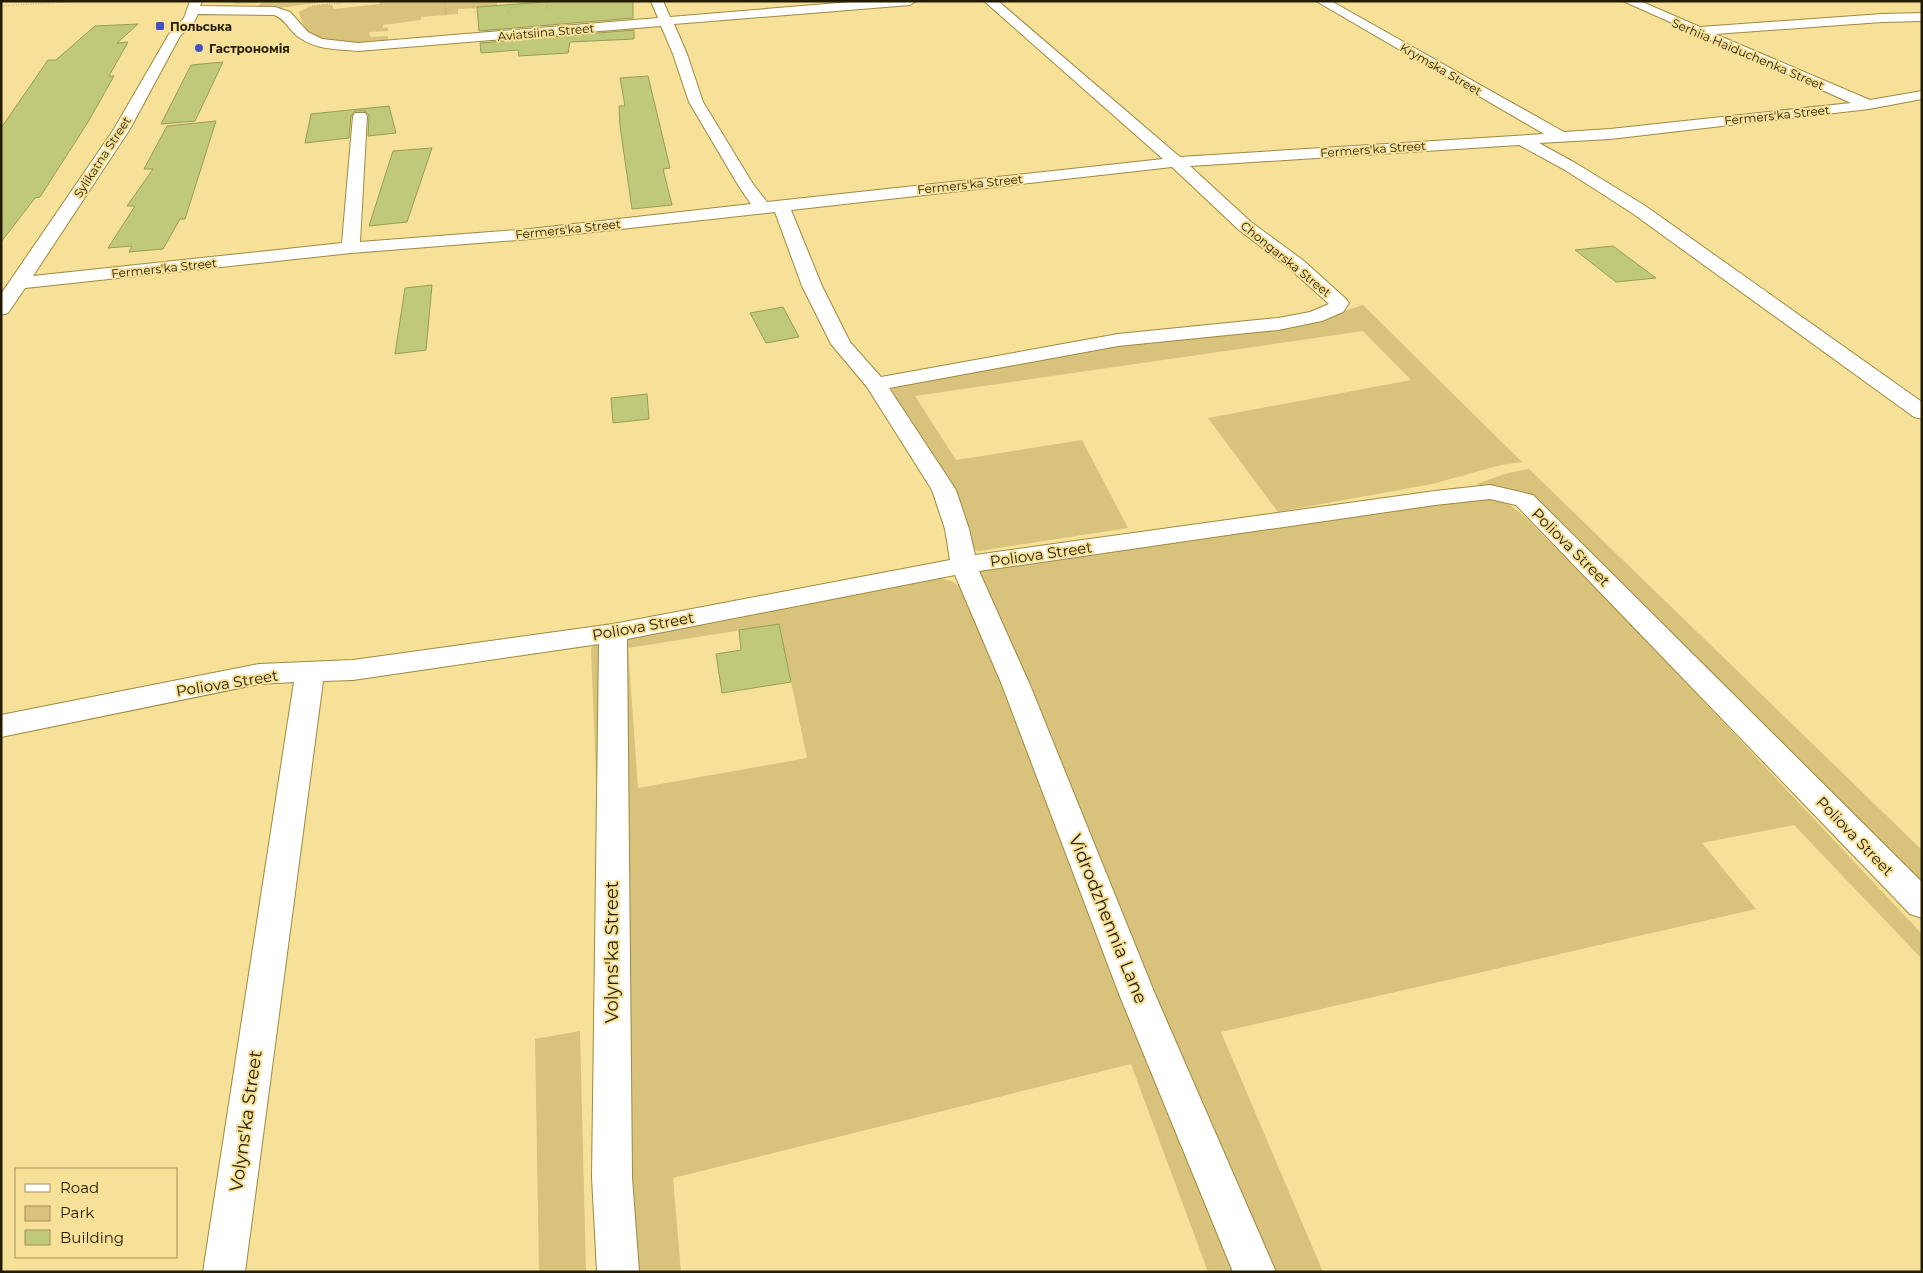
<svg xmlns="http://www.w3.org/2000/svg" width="1923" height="1273" viewBox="0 0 1923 1273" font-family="Montserrat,sans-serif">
  <rect width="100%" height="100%" fill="#f7e198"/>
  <path fill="#d9c37c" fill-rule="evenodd" d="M248,1H331L279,8L258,6L261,3L237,4L228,2Z
    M379,1H497V7L458,9V14L421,17V20L383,25V28H388V31L370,32L369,34L371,37L388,36V43C365,44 327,48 309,33C305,30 300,17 299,12C307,6 323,3 332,5L334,9L380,4Z
    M1363,305L1522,462L1501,465L1432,484L1278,512L1208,418L1411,380L1363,331L915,396L956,460L1082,440L1128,528L979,551L970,549L890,392L894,387L1040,355L1320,319Z
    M1529,469L1922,850V916L1534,514L1494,490L1476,484L1508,473Z
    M1465,491L1505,501L1524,516L1645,639L1922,934V959L1794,825L1702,843L1756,909L1221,1032L1323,1272H1263L976,579L979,560Z
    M931,576L952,581L963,589L1008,685L1240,1272H1208L1131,1064L673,1178L681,1272H606L604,819L596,774L591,649L597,638ZM779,624L807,758L638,788L628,648Z
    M580,1031L586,1272H539L535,1039Z"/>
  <path fill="#c0c879" stroke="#969d55" d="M557,1H633V18L479,31L477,7Z
    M138,24L117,43L128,42L109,76H114L88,122L40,197L35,198L1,242V128L48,60H56L95,26Z
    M634,30V39L570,42L568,53L519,56L518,50L481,53L480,43Z
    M223,62L195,121L161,124L191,65Z
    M648,76L670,168L663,169L672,205L632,209L620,126L619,106H625L620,78Z
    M389,106L396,133L368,136L369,115L365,111H355L351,116L349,138L305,143L311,114Z
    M216,121L185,219H180L163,249L129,252L132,246L108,248L135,206H127L153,169H144L167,126Z
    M432,148L407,222L369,226L393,151Z
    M1613,246L1656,278L1616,282L1575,250Z
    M432,285L426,350L395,354L405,288Z
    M783,307L799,337L766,343L750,313Z
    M647,394L649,419L613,423L611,398Z
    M779,624L791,682L722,693L716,654L741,650L739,630Z"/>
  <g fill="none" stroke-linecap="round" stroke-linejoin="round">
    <defs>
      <path id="minor" d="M190,1H202L200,6L275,7L290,12L308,32L322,39L358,43L658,18L651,1H663L670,17L863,1H916L910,5L674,24L687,54L703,102L753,184L767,202L1163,159L984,1H998L1180,157L1544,134L1316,1H1331L1564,132L1610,129L1851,103L1623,1H1640L1700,27L1882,14L1922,13V21L1882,22L1715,34L1870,100L1922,91V99L1869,109L1610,139L1539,143L1577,164L1644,205L1922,402V419L1914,417L1632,213L1565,170L1519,145L1190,166L1251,222L1304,261L1346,299L1349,303L1343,312L1322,321L1278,330L1118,346L889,388L956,490L969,529L975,555L1435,491L1490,485L1533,495L1922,882V918L1910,914L1516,505L1490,499L1435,505L979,571L1030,685L1155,994L1276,1272H1233L1119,994L1002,685L955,575L627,639L632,1177L639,1272H597L592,1177L599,644L353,680L323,681L245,1272H203L294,682L259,684L1,737V715L259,664L353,660L613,624L950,560L945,529L932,490L867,387L831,344L802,286L775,212L530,239L351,253L25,288L8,313L1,315V294L114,129L169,34L184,18ZM198,14L274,15C286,19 289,31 300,38C317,50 338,49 358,51L661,26L673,54L689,102L738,185L751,204L530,229L360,242L367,116L365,113H355L353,116L342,243L33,276L130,129L180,36L194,22ZM1172,167L1239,230L1290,269L1329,304L1310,312L1278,318L1118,334L881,377L850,342L822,286L791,210Z"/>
    </defs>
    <use href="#minor" stroke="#9e8940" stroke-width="2"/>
    <path stroke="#a3935c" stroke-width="1" stroke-dasharray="0.5 2" stroke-linecap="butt" d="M444,1L446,16H444
      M473,1L475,13L473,14
      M1,6L81,1
      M307,6L342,3L341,1
      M545,10L549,1
      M508,13L509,8L519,7V1"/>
    <use href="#minor" fill="#fff" fill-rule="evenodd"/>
  </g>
  <g fill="#4551c6" stroke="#f7e198" stroke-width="2">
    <rect x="155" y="21" width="10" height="10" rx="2.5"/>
    <circle cx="199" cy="48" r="5"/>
  </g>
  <g text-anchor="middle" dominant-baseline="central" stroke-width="4" stroke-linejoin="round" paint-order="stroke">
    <g font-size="12" font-weight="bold" fill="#231b00" stroke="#f7e198" text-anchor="start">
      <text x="170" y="26">Польська</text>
      <text x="209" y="48">Гастрономія</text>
    </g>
    <g font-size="12" fill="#231b00" stroke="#f7e198">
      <text transform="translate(546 32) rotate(-5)">Aviatsiina Street</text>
      <text transform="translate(1748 54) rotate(23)">Serhiia Haiduchenka Street</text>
      <text transform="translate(1441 69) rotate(30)">Krymska Street</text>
      <text transform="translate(1777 115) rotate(-6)">Fermers'ka Street</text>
      <text transform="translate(1373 149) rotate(-4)">Fermers'ka Street</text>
      <text transform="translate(102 157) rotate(-57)">Sylikatna Street</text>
      <text transform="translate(970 184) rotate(-6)">Fermers'ka Street</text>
      <text transform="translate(568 229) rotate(-6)">Fermers'ka Street</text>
      <text transform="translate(1286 259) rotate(39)">Chongarska Street</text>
      <text transform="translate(164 268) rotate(-6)">Fermers'ka Street</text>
    </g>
    <g font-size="15" fill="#231b00" stroke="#f7e198">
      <text transform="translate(1571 547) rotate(45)">Poliova Street</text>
      <text transform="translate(1041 554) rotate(-8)">Poliova Street</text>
      <text transform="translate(643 626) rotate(-10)">Poliova Street</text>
      <text transform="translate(227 683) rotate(-9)">Poliova Street</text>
      <text transform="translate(1855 836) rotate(46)">Poliova Street</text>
    </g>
    <g font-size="18" fill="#231b00" stroke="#f7e198">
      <text transform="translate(1108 919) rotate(68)">Vidrodzhennia Lane</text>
      <text transform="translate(612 952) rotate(-90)">Volyns'ka Street</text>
      <text transform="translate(246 1121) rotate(-82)">Volyns'ka Street</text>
    </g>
  </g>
  <rect width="1923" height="1273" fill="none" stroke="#231b00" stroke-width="5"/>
  <rect x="15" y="1168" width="162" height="90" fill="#f7e198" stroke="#a2925b"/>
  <rect x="25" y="1184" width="25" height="8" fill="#ffffff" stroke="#a2925b"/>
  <text x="60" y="1193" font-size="15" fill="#231b00">Road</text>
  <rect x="25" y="1206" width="25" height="15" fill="#d9c37c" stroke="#a2925b"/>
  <text x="60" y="1218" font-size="15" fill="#231b00">Park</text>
  <rect x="25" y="1230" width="25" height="15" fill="#c0c879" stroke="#a2925b"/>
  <text x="60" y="1243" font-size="15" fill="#231b00">Building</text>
</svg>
